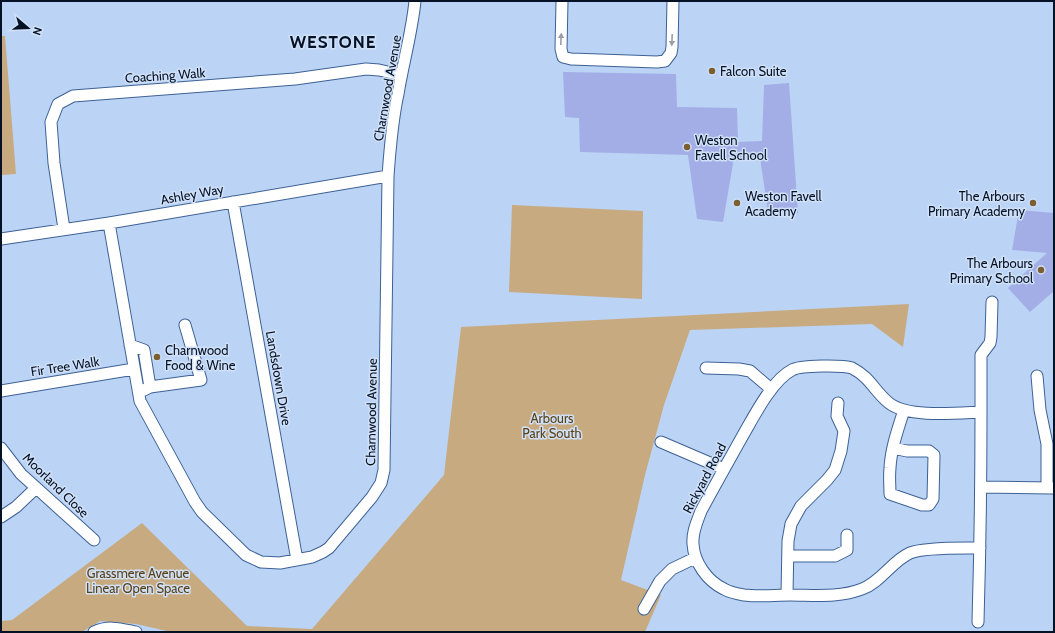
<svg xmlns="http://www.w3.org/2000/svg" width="1055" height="633" viewBox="0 0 1055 633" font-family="Cabin,sans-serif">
  <rect width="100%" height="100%" fill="#bbd4f6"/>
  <path fill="#c7aa80" d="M1,36H5L16,174L1,175Z
    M512,205L643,211L642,299L509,292Z
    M909,304L903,347L872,324L690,330L664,405L645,475L621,580L661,595L645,632H171L136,624L100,621L82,632H1V621L12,620L142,523L247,626L312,629L444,475L461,327Z"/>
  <path fill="#a3ade6" d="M563,72L676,74L677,107L737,108L738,142L762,141L764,85L789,83L798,213L769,218L760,158H734L723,222L697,219L688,155L580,152L579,118L565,117Z
    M1019,210L1054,213V291L1030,312L1008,288L1047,253L1012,250Z"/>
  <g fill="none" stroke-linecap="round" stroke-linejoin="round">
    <defs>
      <path id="minor" d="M562,1L561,49L563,57L571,59L657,62L665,61L671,53L672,47L673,1
        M233,202L297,560
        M109,223L140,401L195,502L202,512L246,555L261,562L280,563L312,557L323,552L329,548L372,497L381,483L384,470L388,176C390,148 392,121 398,94C403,63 412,32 415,1
        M64,229L54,163L51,122L58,104L73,96L295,79L366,69L379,70L401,75
        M1,239L109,223L388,176
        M130,345L144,350L150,387L144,390
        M706,368L739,369L750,371L771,389
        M1037,376L1040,410L1047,444V488
        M150,387L201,380L185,325
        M1,391L134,369
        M981,412V355L990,343L991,337L992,302
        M661,442L724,469
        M1,448L21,474L94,540
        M893,448L907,451H929L934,455L933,499L929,505H922L890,494C890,485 889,477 890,468C891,448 898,429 904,410
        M981,487L1053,488
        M1,517L16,507L36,488
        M788,556H835L847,550V535
        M787,595L788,541L791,524L801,506L827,480L835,470L841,451L844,431L837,416L838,403
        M644,609L660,581L672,569L695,558
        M978,622C980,552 981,482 981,412C957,413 908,418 889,403C874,391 871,378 852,368C843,365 800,365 792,370C772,380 753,418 742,437C728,462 714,487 701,511C697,522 692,532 693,544C694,562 707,581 724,589C729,592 738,594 744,595C759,597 775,595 790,595C814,595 839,598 862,589C881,582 892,561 910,553C924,547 964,548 980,548
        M94,632C109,625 121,629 136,632"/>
    </defs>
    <use href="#minor" stroke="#3d6194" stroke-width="13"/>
    <use href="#minor" stroke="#fff" stroke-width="11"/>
  </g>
  <defs><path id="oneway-solid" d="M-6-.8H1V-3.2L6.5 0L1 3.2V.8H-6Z"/></defs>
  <g fill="#9ba0a8">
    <use href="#oneway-solid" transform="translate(561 39) rotate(-88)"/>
    <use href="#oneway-solid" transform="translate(672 40) rotate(92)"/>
  </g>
  <g fill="#7b5f32" stroke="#d0e0f7" stroke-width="1.5">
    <circle cx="712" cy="71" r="4"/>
    <circle cx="687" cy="147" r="4"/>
    <circle cx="737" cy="203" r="4"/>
    <circle cx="1033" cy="203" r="4"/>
    <circle cx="1041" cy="270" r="4"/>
    <circle cx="157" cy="357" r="4"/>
  </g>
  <g text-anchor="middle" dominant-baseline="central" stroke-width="3" stroke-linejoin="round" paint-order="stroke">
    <g font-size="13" fill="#051226" stroke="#d0e0f7" text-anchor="start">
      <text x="720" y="71">Falcon Suite</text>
      <text x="695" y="140">Weston<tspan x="695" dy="15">Favell School</tspan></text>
      <text x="745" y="196">Weston Favell<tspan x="745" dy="15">Academy</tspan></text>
      <text x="1025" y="196" text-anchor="end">The Arbours<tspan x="1025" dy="15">Primary Academy</tspan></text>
      <text x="1033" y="263" text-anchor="end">The Arbours<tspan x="1033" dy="15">Primary School</tspan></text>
      <text x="165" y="350">Charnwood<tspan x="165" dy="15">Food &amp; Wine</tspan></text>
    </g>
    <g font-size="13" fill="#051226" stroke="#d0e0f7">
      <text transform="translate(165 75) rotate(-4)">Coaching Walk</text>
      <text transform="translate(387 88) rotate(-80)">Charnwood Avenue</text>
      <text transform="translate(192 194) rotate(-10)">Ashley Way</text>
      <text transform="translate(65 366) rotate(-9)">Fir Tree Walk</text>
      <text transform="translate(279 378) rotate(80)">Landsdown Drive</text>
      <text transform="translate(371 412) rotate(-89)">Charnwood Avenue</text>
      <text transform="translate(704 478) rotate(-62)">Rickyard Road</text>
      <text transform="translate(56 485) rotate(44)">Moorland Close</text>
    </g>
    <g font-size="13" fill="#593f14" stroke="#d0e0f7">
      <text x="552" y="418">Arbours<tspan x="552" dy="15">Park South</tspan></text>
      <text x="138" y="573">Grassmere Avenue<tspan x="138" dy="15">Linear Open Space</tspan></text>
    </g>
    <g font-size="17" font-weight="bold" letter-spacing="1" fill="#051226" stroke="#d0e0f7">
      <text x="333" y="42">WESTONE</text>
    </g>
  </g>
  <rect width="1055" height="633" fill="none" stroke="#051226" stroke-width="4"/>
  <g transform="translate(28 28) rotate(109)" stroke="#d0e0f7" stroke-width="3" paint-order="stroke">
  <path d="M0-3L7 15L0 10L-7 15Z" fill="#051226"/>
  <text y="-6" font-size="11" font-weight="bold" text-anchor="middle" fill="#051226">N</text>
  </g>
</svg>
